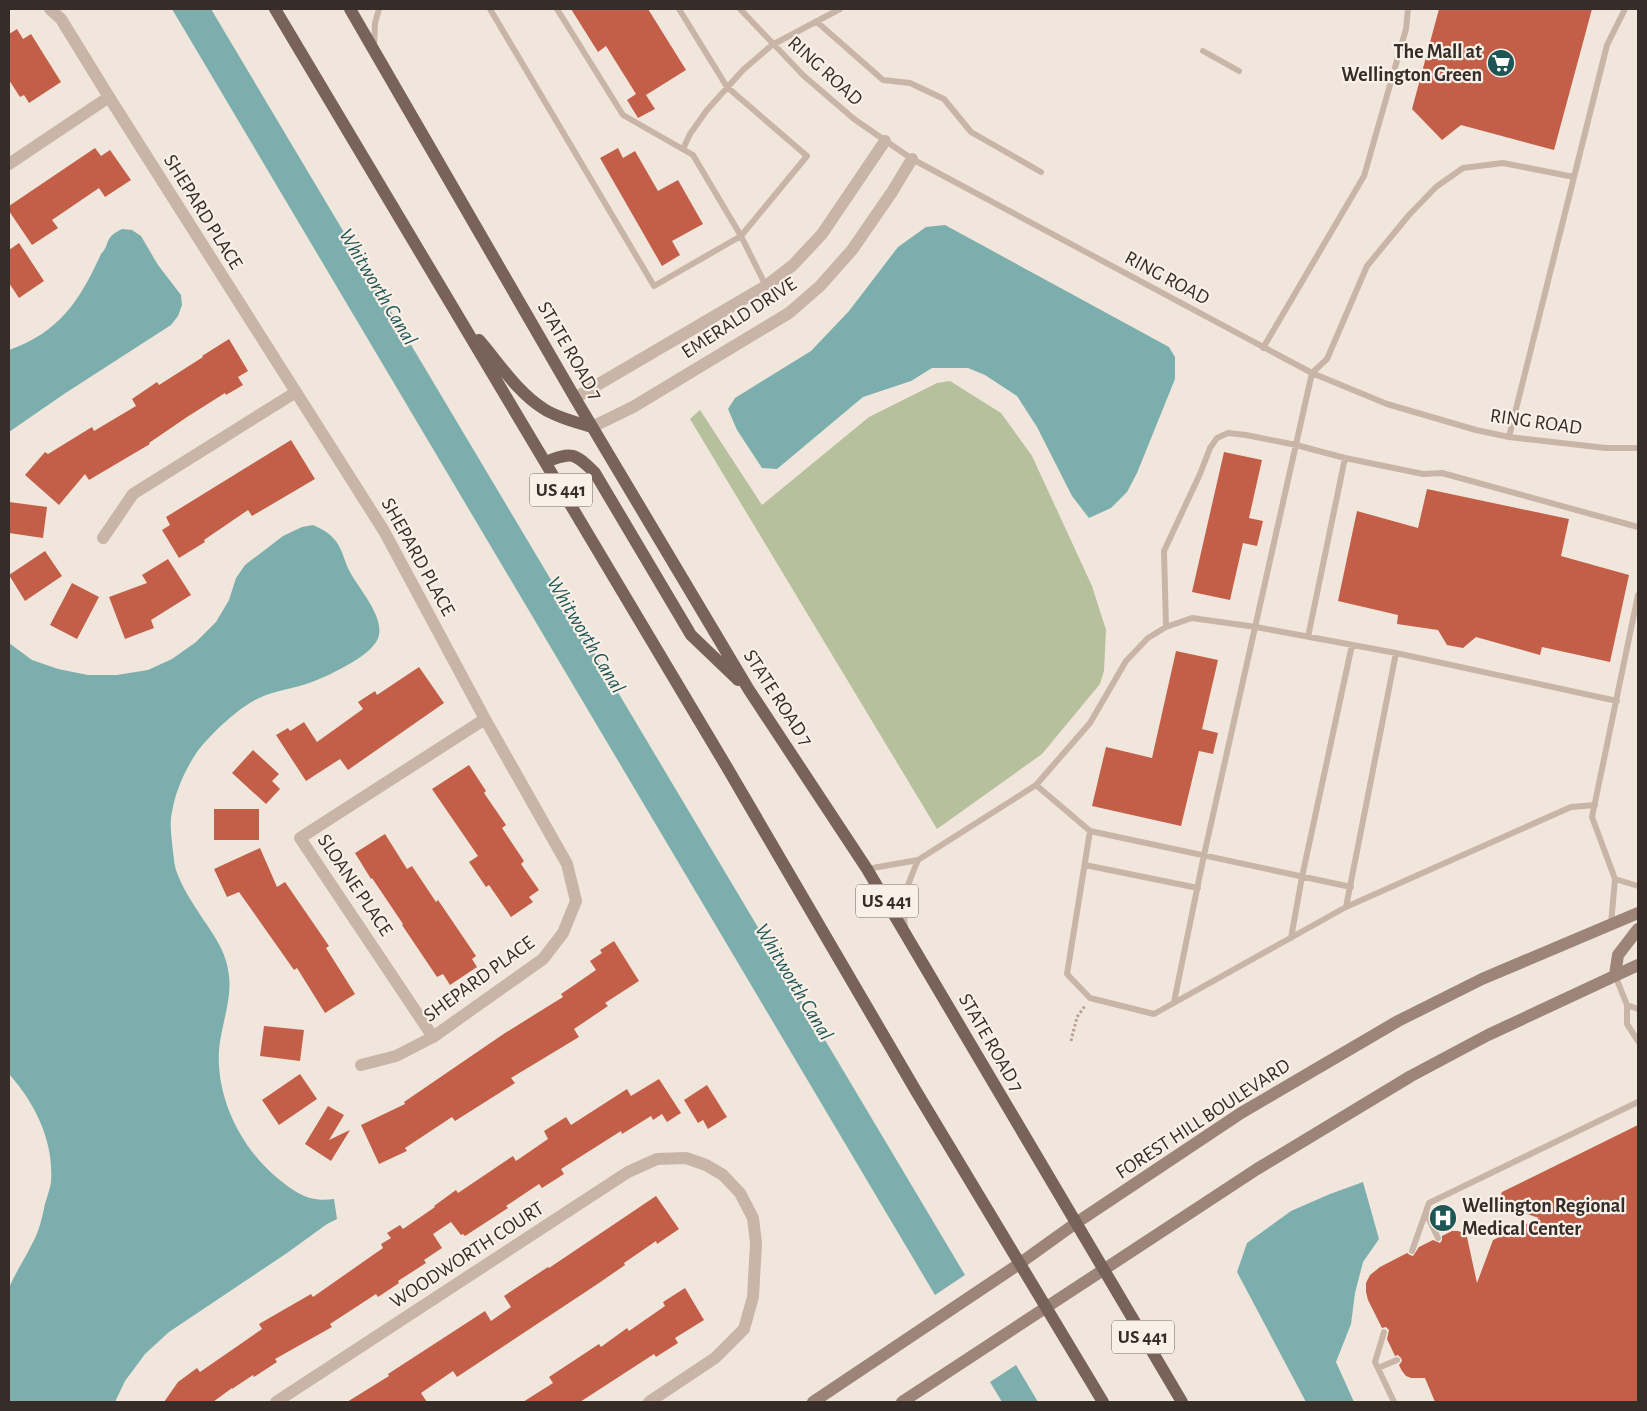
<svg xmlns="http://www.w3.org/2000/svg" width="1647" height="1411" viewBox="0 0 1647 1411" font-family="'Alegreya Sans',sans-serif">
  <rect width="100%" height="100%" fill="#f1e6dc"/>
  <path fill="#b6c09c" d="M950,381L1001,413L1032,456L1092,586L1106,630L1104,671L1100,684L1042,754L937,829L690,419L700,410L762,505L869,417L937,383Z"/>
  <path fill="#7baead" d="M172,9H211L965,1275L935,1295Z
    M945,225L1169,347L1175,357V379L1137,473L1127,492L1111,508L1089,518L1072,496L1037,427L1017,396L985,375L968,368H932L911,381L863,397L777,469L762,468L737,430L728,409L735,398L811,351L849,311L898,247L926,227Z
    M122,229L132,230L141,236L158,265L181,295L182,305L178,316L171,325L64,394L9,432V350C59,332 79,302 101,254C111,244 103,238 122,229Z
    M313,525C322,529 328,532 335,540C343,550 344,561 350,572C359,589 383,615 379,635C376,654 330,675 312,682C295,689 274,690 257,699C238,708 206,738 195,755C184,772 175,793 172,812C169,824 172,840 173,852C174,858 174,864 176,870C181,885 190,899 199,913C212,933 227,951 229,976C232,1001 221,1025 219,1050C216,1097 240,1146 275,1176C293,1191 308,1203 334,1199L337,1219L327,1224L287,1253L169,1332L145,1354L125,1381L115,1402H9V1288C15,1273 25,1259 32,1244C39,1232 42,1218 45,1204C47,1197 50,1189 51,1182C54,1141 35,1103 9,1074V643L32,660L58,669L88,675H117L148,670L172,659L196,642L216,622L229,600L236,578L245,565L283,536L302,527Z
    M1363,1182L1379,1239L1363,1262L1355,1293L1351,1324L1336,1362L1354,1402H1306L1237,1272L1247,1243L1291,1211L1330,1194Z
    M1016,1365L1038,1402H1002L990,1382Z"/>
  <path fill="#c35f48" d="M571,9H648L686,70L646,95L655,109L638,118L627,100L636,94L606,46L598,52Z
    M1439,9H1592L1554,150L1461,125L1442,140L1412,109Z
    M17,29L23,39L31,34L61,82L29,103L24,95L20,97L9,80V34Z
    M95,148L101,156L110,150L131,180L105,197L99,188L52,220L58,228L32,245L9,211V206Z
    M618,148L623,158L635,151L658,191L678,180L703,224L672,241L680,255L662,266L600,158Z
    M19,243L44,281L19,298L9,283V250Z
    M229,339L248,371L238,377L243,385L226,395L225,393L187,417L149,443L150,444L89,480L85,474L59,505L25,475L45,452L48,454L92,427L94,431L136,406L132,399L157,382L159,385L203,357L202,356Z
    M291,440L315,479L252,516L248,510L204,540L205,542L179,558L162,530L170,525L166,517Z
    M1224,452L1262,460L1249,518L1263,521L1257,546L1243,543L1230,600L1192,592Z
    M1427,489L1569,519L1561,556L1629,575L1610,662L1542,647L1540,655L1476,637L1463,648L1447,645L1438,630L1397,624L1398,615L1338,601L1357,511L1418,528Z
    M9,502L47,507L43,538L9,533Z
    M45,551L62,576L25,601L9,575Z
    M168,559L191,595L151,620L154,628L125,639L109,597L147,583L142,575Z
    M72,583L99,597L77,639L50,625Z
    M1176,651L1218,660L1202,729L1218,733L1213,754L1199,751L1181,826L1092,806L1106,747L1152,758Z
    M419,667L444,703L348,770L340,759L306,781L276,735L288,728L290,731L304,722L317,742L363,709L358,702L375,691L377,695Z
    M253,750L279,774L272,781L280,789L266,804L232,773Z
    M469,765L486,791L484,793L506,825L502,828L524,861L521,864L539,890L529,897L533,902L511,917L489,885L486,887L469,862L478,856L432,789Z
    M214,809H259V840H214Z
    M385,834L407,869L412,866L436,902L438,900L476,956L472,959L477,967L450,985L443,974L437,977L402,925L403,924L372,878L371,879L355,853Z
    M260,848L277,887L285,882L329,946L326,948L355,994L325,1013L297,968L294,970L239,892L227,897L214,869Z
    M614,941L639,981L605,1003L608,1006L574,1029L579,1037L511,1078L515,1083L455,1121L452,1117L405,1148L407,1151L379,1164L361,1125L405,1104L404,1102L505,1033L563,997L561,994L596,970L590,961L602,953L600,950Z
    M264,1026L304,1030L300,1061L260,1056Z
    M300,1074L317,1099L279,1125L262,1100Z
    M659,1079L681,1113L667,1122L662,1114L653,1120L651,1116L622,1134L621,1131L561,1169L564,1174L542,1188L539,1184L506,1206L508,1208L465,1236L463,1234L461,1235L451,1222L433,1234L442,1248L424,1260L426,1263L398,1281L399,1283L378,1297L376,1294L330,1324L332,1327L275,1359L277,1362L254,1377L253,1375L232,1389V1388L213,1402H164L178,1382L197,1368L200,1372L262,1329L259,1324L311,1294L313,1297L383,1248L381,1244L391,1238L387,1233L400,1225L403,1229L435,1207L434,1206L456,1190L458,1193L513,1156L516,1161L548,1139L544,1131L566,1117L571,1125L627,1089L631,1096Z
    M707,1085L727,1117L708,1129L703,1120L698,1123L684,1100Z
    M328,1106L344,1115L329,1140L350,1130L331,1161L305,1144Z
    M1638,1125V1402H1435L1425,1378H1411L1406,1376L1402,1371L1399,1365L1402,1361L1401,1358L1398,1355L1395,1356L1387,1339L1389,1330L1386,1327L1382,1328L1368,1300L1366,1292V1283L1370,1275L1380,1267L1407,1253L1410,1255L1413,1256L1419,1247L1433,1240L1440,1243L1442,1240V1236L1452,1231H1458L1463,1233L1467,1237L1477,1283L1493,1240L1539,1218L1497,1204L1502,1192Z
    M656,1196L679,1229L657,1244L656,1241L624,1263L625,1265L599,1283L457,1377L453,1371L421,1393L427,1402H347L389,1376L388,1374L485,1311L491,1321L511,1307L504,1296L548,1267L549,1268Z
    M685,1288L704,1320L675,1338L678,1343L656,1357L654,1354L580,1402H523L553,1383L549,1377L599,1344L601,1347L627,1328L629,1331L665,1306L663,1302Z"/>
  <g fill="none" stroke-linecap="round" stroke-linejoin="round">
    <path stroke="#b59f92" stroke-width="3" stroke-dasharray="2.5 2.5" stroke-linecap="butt" d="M1071,1041L1077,1017L1085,1006"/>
    <path stroke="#c9b5a8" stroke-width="6" d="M490,9L654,286L741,236L807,156L727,87L679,9
      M557,9L623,115L693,155L741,236L766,286
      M740,9L804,76L854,119L912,159L1312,373L1387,404L1476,430L1509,437L1606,448H1638
      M817,22L883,80L910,83L944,99L971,132L1041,172
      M374,47L375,23L379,9
      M1203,51L1239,71
      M683,149L690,134L707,110L743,70L772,45L840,9
      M1263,348L1364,176L1406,29L1408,9
      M1509,437L1607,45L1625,9
      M1345,458L1423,474L1442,473L1638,527
      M1166,627L1164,551L1200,474L1210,448L1217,438L1228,433L1246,435L1296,445L1345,458L1308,637
      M1036,785L1090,831L1351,887
      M1090,831L1067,974L1090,998L1154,1014L1346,907L1571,807L1595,805
      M1085,865L1198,888
      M867,869L918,860L1036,785L1090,723L1126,661L1148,638L1166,627L1192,618L1256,627L1396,653L1617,701
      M1615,879L1638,886
      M1346,907L1396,653
      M1611,924L1615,879L1592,817L1638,595
      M905,928C902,896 906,889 918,860
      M1291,938L1302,877L1352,645
      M1615,975L1627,1005V1024L1638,1041
      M1174,1002L1204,855L1312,373L1327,359L1367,266L1409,215L1436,187L1463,168L1503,163L1574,177
      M1627,1005L1638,1009
      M1426,1213L1438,1238
      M1412,1251L1429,1203L1638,1102
      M1384,1332L1375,1362L1394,1402
      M1378,1368L1397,1360"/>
    <path stroke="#c9b5a8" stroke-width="12" d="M50,9L61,19L109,97L384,531L485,719L567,864L576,901L563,933L543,959L433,1037L396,1056L361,1065
      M9,164L109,97
      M575,398L766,286L793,265L822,234L885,141
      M592,427L633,407L789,313L820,286L852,250L892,192L912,159
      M103,538L133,494L296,392
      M433,1037L300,838L485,719
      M276,1402L628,1172L657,1159L686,1158L706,1165L723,1175L740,1193L753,1218L756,1243L753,1297L744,1329L715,1358L649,1402"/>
    <path stroke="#9d8479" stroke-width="12" d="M1615,975L1618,955L1638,929
      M813,1402L1019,1264L1076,1223L1241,1113L1398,1021L1482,979L1638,913
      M902,1402L1257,1169L1411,1076L1488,1035L1638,965"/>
    <path stroke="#786259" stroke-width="12" d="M275,9L725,764L916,1091L1103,1402
      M350,9L575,398L749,690L867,869L1182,1402
      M479,340C499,363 517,392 544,409C558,418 576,422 592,427
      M545,462C572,452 574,452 595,473L691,635L738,680"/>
  </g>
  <defs>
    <symbol id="supermarket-disc" viewBox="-11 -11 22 22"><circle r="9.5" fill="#1e5656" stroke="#f9f0e8"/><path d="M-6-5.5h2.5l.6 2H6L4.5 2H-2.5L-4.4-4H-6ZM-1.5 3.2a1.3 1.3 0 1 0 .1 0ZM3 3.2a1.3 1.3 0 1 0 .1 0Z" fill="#fff"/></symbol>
    <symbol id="hospital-disc" viewBox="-11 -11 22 22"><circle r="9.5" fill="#1e5656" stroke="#f9f0e8"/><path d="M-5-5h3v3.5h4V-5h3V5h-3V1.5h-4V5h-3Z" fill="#fff"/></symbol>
  </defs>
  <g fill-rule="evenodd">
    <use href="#supermarket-disc" x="1485" y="47" width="32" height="32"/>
    <use href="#hospital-disc" x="1427" y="1202" width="32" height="32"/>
  </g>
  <g text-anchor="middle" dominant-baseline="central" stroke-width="4.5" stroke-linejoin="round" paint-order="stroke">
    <g fill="#f9f0e8" stroke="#706762" stroke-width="1">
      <rect x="530" y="473.5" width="62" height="33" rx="4"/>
      <rect x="856" y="884.5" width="62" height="33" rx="4"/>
      <rect x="1112" y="1320.5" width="62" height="33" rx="4"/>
    </g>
    <g font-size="19" font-weight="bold" fill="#362c28">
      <text x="561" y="490">US 441</text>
      <text x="887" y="901">US 441</text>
      <text x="1143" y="1337">US 441</text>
    </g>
    <g font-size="20" font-weight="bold" fill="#362c28" stroke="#f9f0e8" text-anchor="end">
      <text x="1482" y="52">The Mall at<tspan x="1482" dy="23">Wellington Green</tspan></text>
      <text x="1462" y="1206" text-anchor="start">Wellington Regional<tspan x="1462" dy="23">Medical Center</tspan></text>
    </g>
    <g font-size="20" fill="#362c28" stroke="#f9f0e8">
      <text transform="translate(825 71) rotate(42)">RING ROAD</text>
      <text transform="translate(203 212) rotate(58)">SHEPARD PLACE</text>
      <text transform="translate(1167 278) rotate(28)">RING ROAD</text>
      <text transform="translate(739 318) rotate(-33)">EMERALD DRIVE</text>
      <text transform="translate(570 351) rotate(60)">STATE ROAD 7</text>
      <text transform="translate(1536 422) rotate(8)">RING ROAD</text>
      <text transform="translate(418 557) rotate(61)">SHEPARD PLACE</text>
      <text transform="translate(778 698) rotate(57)">STATE ROAD 7</text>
      <text transform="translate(355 885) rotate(56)">SLOANE PLACE</text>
      <text transform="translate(479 979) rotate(-36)">SHEPARD PLACE</text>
      <text transform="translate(991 1043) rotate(60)">STATE ROAD 7</text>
      <text transform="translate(1203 1119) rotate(-33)">FOREST HILL BOULEVARD</text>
      <text transform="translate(467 1255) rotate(-33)">WOODWORTH COURT</text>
    </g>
    <g font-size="21" font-style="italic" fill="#1e5656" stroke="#f9f0e8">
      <text transform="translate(378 287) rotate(59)">Whitworth Canal</text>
      <text transform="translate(586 635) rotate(59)">Whitworth Canal</text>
      <text transform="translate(794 982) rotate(59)">Whitworth Canal</text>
    </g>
  </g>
  <rect width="1647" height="1411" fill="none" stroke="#362c28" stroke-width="20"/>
</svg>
